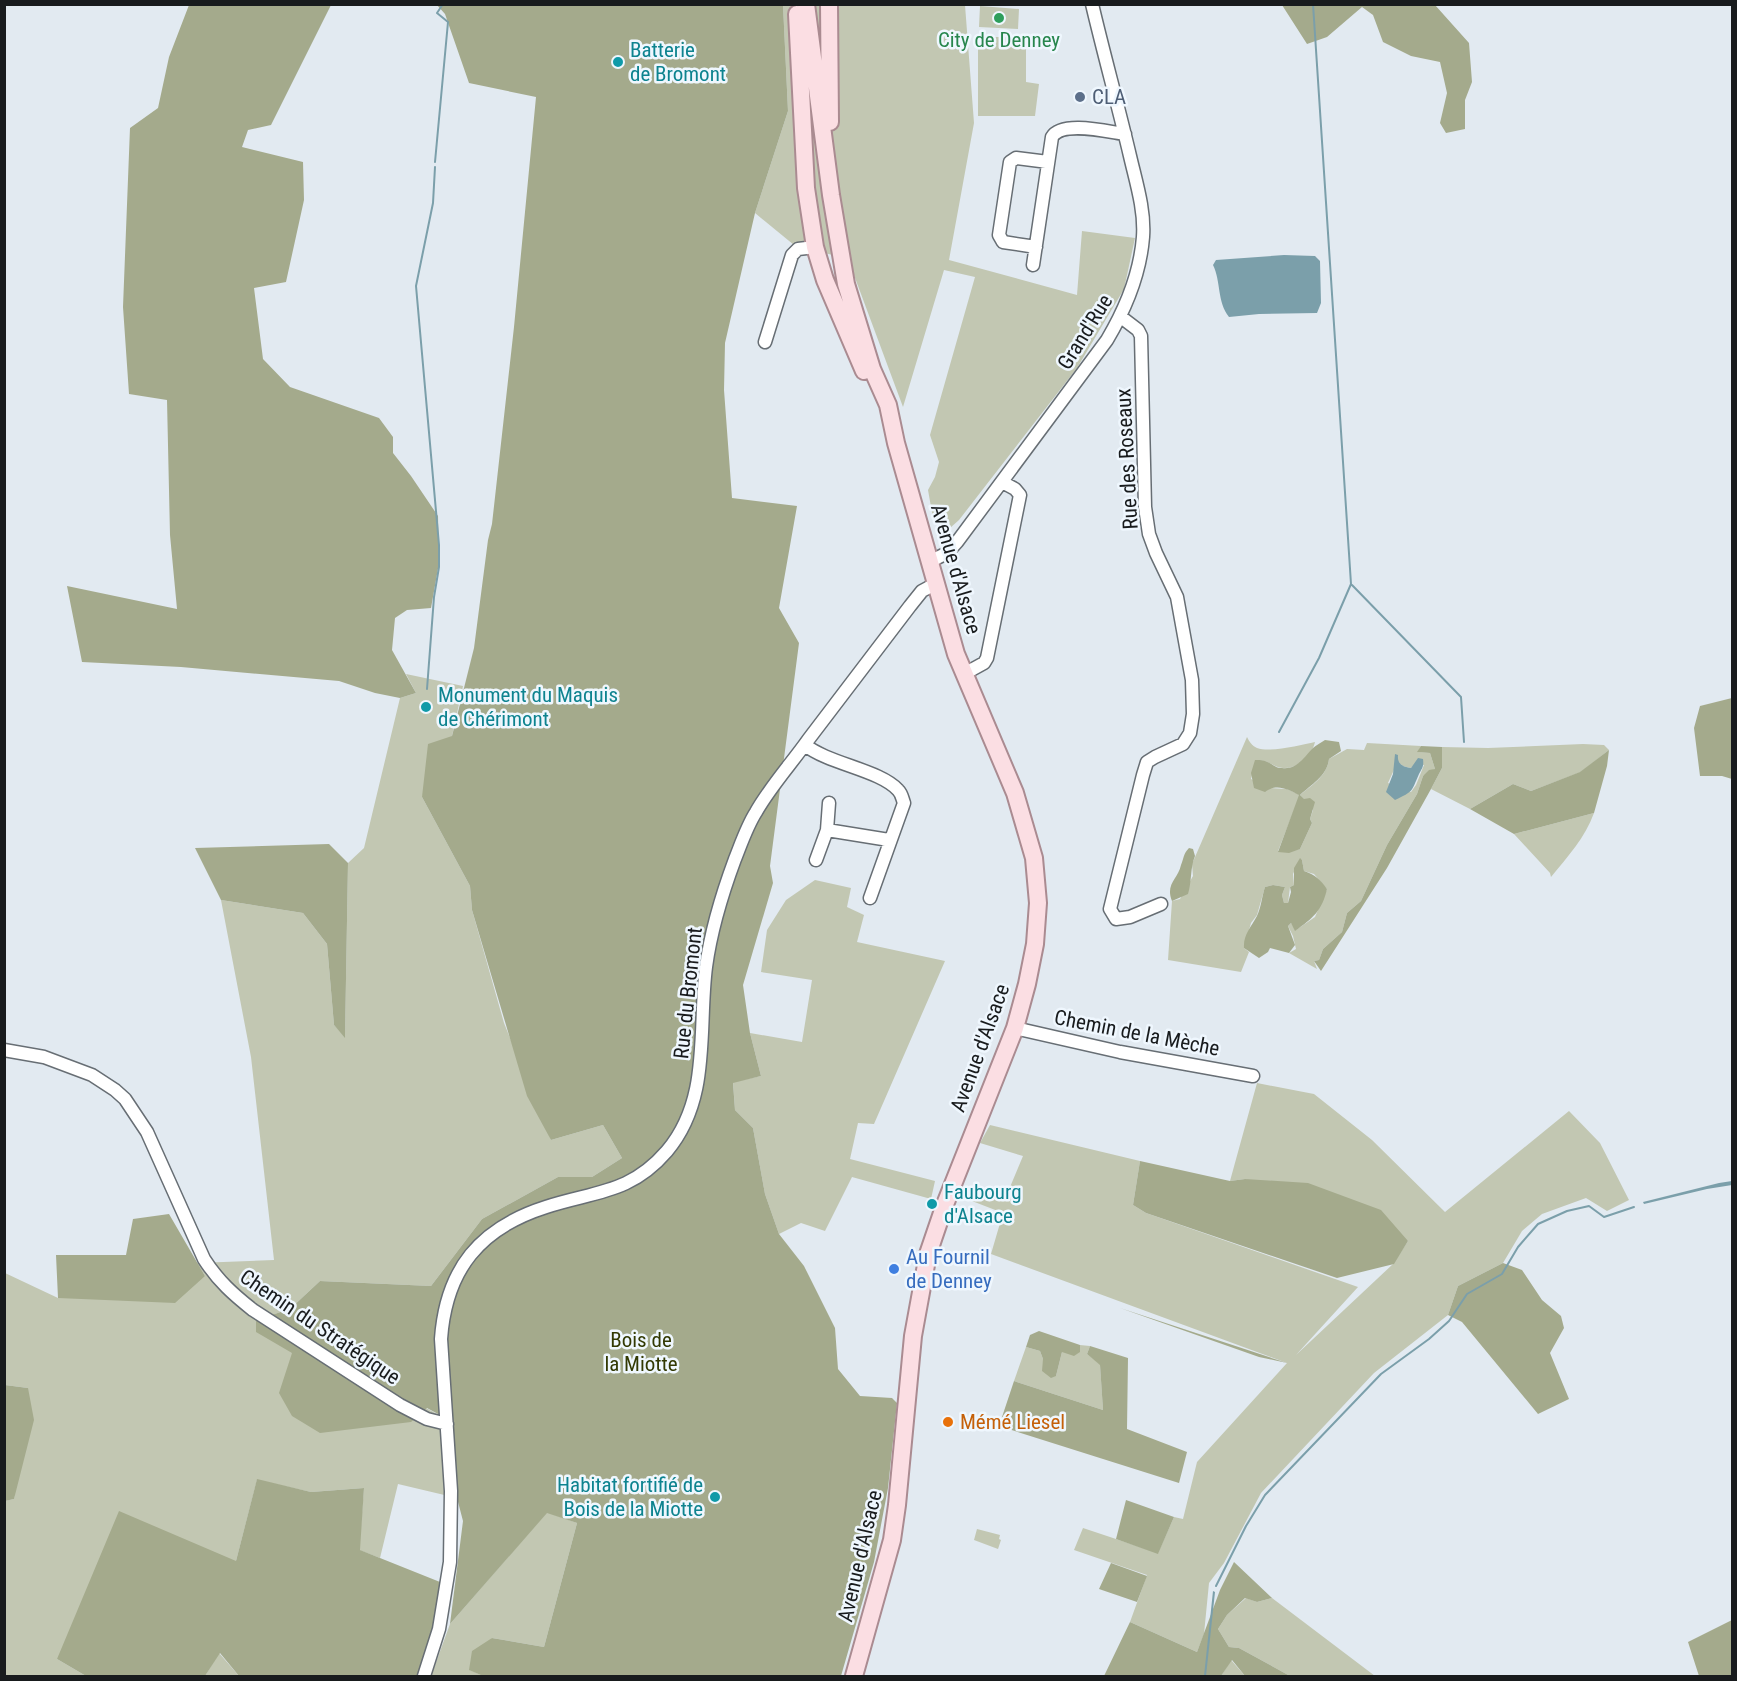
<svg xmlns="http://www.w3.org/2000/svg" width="1737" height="1681" viewBox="0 0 1737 1681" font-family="'Roboto Condensed',sans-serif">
  <rect width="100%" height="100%" fill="#e2eaf1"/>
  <path fill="#c2c7b2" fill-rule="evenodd" d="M783,5H965L974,123L949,260L1077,295L1082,231L1135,238L1124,289L1077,368L959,520L950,528L940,527L933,518L928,490L935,477L939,462L930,435L975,277L944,270L903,407L848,259L794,245L755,213L788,111Z
    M980,6L1019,9L1018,29L979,27Z
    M978,37H1026V82L1039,84L1035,116H978Z
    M406,674L463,686L452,736L422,797L470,886L472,910L504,1023L551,1140L603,1125L622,1158L592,1177H558L482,1219L431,1286L320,1281L290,1309L256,1320L449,1420L457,1498L398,1484L380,1558L359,1550L364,1488L311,1492L257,1480L236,1561L57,1659L86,1676H5L4,1501L14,1499L28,1388L5,1385V1273L58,1298L205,1276L197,1263L274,1260L251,1057L221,900L303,913L327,944L334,1025L345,1037L348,863L364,848L400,698L416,693Z
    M1247,737C1249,741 1252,746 1257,748C1270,753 1301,745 1315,742C1312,756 1297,769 1283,768C1274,768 1270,760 1256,760L1251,779L1270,788L1287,789L1300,795C1312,785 1327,776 1329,759L1347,749L1364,750L1367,743L1421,746L1418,752L1430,753L1435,769L1423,776L1417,794L1387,845L1361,901L1347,913L1342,932L1323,949L1319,960L1314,961L1317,969L1289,953L1296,949L1293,936L1288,926L1291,923L1296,930L1315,917L1327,889L1314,874L1304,871L1302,860L1300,859L1293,874L1294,885L1290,887L1288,903H1284L1282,895L1285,887L1273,885L1265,887L1257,915L1251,923L1244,948L1249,952L1241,972L1168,960L1172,901L1180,899L1193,876L1192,864ZM1398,761C1401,766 1405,767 1411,768L1415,764L1424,765L1416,785L1411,792L1388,783ZM1300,795L1313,810L1310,819L1312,823L1300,849L1278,851Z
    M1583,744L1604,745L1609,750L1581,772L1531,791L1513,784L1470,809L1431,789L1442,768V747L1488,748Z
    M1594,813C1585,838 1568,856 1551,877L1550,873L1514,834Z
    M815,880L851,888L847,907L864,915L857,942L945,961L874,1124L858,1123L850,1159L935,1181L931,1199L852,1177L825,1231L801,1223L779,1234L765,1194L753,1128L735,1110L733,1082L761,1076L750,1033L802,1042L812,980L761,972L767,930L786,900Z
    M1257,1083L1314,1094L1372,1140L1445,1212L1569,1111L1600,1143L1629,1200L1607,1211L1586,1198L1542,1214L1522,1231L1503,1263L1458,1286L1448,1315L1374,1373L1261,1493L1224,1563L1209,1583L1204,1634L1197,1652L1130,1622L1147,1575L1074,1550L1083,1528L1158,1553L1174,1517L1183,1519L1197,1462L1287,1363L991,1254L1003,1213L959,1196L963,1186L1005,1199L1023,1156L980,1143L990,1125L1140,1161L1133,1205L1146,1213L1358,1287L1296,1355L1393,1264L1408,1241L1245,1179L1230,1181Z
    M1080,1345L1090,1346L1087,1354L1100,1364L1103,1410L1014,1381L1026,1347L1040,1351L1043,1359L1056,1376L1062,1352H1080Z
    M547,1512L577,1523L544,1647L492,1638L470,1670L483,1676H431L450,1624Z
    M977,1529L1000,1535L999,1539L1001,1540L998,1549L974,1540Z
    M1246,1598L1257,1602L1272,1598L1375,1676H1290L1239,1648L1229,1647L1218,1629L1227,1615Z
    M219,1653L239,1676H205Z
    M1231,1660L1245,1676H1221Z"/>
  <path fill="#a4aa8c" d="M189,5H331L271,125L248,130L242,147L303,162L304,200L286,282L254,288L263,359L290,387L379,418L393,437V453L411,476L438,516L439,563L431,608L407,610L395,618L392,650L416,693L400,698L375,693L339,681L181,667L82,662L67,586L177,609L170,535L167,400L129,394L123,307L130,128L158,108L169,57Z
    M437,5H783L788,111L755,213L725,343L724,390L732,498L797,506L779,608L799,643L770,866L773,883L743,985L750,1033L761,1076L733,1083L735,1110L753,1128L765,1194L779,1234L804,1266L835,1328L838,1369L860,1396L892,1398L897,1403L888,1488L874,1562L841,1676H483L469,1670L472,1651L492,1638L544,1647L577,1523L547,1513L450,1624L463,1521L457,1498L449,1420L427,1408L411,1422L320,1433L292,1416L279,1393L292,1353L256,1332V1320L290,1309L320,1281L431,1286L482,1219L558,1177H592L622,1158L603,1125L551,1140L527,1096L472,910L470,886L422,797L428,744L452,736L474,648L488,540L492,524L514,327L536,97L469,83L445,14Z
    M1282,5H1435L1469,43L1472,82L1465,100V129L1446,133L1440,123L1447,93L1440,62L1411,56L1383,42L1373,15L1362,7L1327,37L1307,44Z
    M1732,698V779L1722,776H1700L1694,728L1700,706Z
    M1325,740L1339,742L1341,751L1329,759C1327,776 1312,784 1300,795L1304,799L1310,798L1315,802L1310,819L1312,823L1300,849L1289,853L1278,852L1299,795C1288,789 1276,783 1265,792L1254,788L1251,773L1255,760C1271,759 1272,768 1282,768C1297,770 1304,757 1313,748C1316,745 1321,743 1325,740Z
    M1421,746L1442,747V768L1431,789L1387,868L1321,971L1314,961L1319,960L1323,949L1342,932L1347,913L1361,901L1387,845L1417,794L1423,776L1429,770L1435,769L1430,753L1417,752Z
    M1609,750L1607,766L1594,813L1514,834L1470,809L1513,784L1531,791L1580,772Z
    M329,844L348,863L345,1038L334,1025L327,944L303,913L221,900L195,848Z
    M1189,848L1193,849L1195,856C1190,868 1192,881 1188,894L1172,901C1165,884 1178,879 1181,865C1184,858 1183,854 1189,848Z
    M1300,858L1302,860L1304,871C1315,875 1320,879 1327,889C1322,911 1313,918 1295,931L1291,923L1288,926L1295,945L1289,953L1270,948L1268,952L1259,958L1244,948C1243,935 1251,927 1257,916C1261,908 1262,896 1265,887L1273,885L1285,887L1282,895L1284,903H1288L1291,892L1290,887L1294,885V868Z
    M1140,1161L1230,1181L1245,1179L1308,1183L1381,1210L1408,1241L1394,1264L1337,1278L1146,1213L1133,1205Z
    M169,1214L205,1276L175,1303L58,1298L56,1255H126L133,1219Z
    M1503,1263L1522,1270L1542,1300L1561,1316L1564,1328L1550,1353L1569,1399L1538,1414L1462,1322L1448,1315L1458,1286Z
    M1120,1308L1287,1363L1259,1357Z
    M1039,1331L1080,1345V1352L1074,1356L1062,1352L1056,1376L1051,1378L1042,1371L1043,1359L1040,1351L1026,1347L1030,1335Z
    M1090,1346L1128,1358L1127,1429L1187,1452L1179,1483L999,1426L1014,1381L1103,1410L1100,1365L1087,1354Z
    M5,1385L28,1388L34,1420L14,1499L5,1501Z
    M257,1479L311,1492L364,1488L360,1550L440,1582L434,1631L420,1676H239L220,1653L205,1676H86L57,1659L119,1511L236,1561Z
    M1126,1500L1174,1517L1158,1554L1116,1539Z
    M1234,1562L1272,1598L1257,1602L1245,1598L1227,1615L1218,1629L1229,1647L1239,1648L1290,1676H1245L1232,1660L1221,1676H1104L1130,1622L1197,1652L1220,1590Z
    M1111,1563L1147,1576L1137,1602L1099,1589Z
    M1732,1620V1676H1699L1688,1642Z"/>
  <path fill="#7b9faa" d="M1284,255L1315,256L1320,261L1321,303L1317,313L1259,314L1229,317C1217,302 1221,281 1213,265L1216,260Z
    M1395,754L1398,755C1397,764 1403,767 1411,768L1418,758L1423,759C1424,767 1422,768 1419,774C1411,792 1414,791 1395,800L1386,792L1393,774Z
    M1732,1181V1185L1707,1189L1644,1204L1643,1202L1719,1183Z
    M1213,1591L1215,1592L1206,1676H1204Z"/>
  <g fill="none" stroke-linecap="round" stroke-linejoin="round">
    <path stroke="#7b9faa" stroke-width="2" d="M435,162L448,22L437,13L443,4
      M1352,585L1461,697L1464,742
      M427,689L434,597L439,567V545L416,286L433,203L435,167
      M1279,732L1319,658L1351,584L1313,4
      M1216,1586L1246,1526L1265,1495L1381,1374L1429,1339L1449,1321L1467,1294L1502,1274L1518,1247L1538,1224L1567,1211L1589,1206L1604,1217L1634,1207"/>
    <defs>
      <path id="minor" d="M1036,247L1003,242L999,235L1010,162L1016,158L1048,162
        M1033,265L1052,137C1062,120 1109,132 1125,134
        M1121,317L1138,330L1141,336L1145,507L1149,534L1156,553L1177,597L1192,680L1193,714L1190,733L1183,744L1155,757L1147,762L1143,775L1110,909L1116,919L1130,917L1161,904
        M765,342L792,255L798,249L815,247
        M929,562L947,553L957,542L1107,340C1126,308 1140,275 1143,237C1145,210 1136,182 1130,156C1118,105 1104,55 1092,4
        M964,674L984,663L987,658L1020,495L1015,489L1002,482
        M805,745C829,764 880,770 898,790C902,794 902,798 904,803L870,898
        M827,830L829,803
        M816,860L827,830L889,840
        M1015,1028L1120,1052L1253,1076
        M4,1050L44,1057L92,1075L115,1090L125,1099L147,1132L204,1259C218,1281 234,1295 253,1310L400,1405L427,1419L447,1424
        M424,1676L439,1629L450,1562L451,1491L441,1339C446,1269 480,1228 546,1207C595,1191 630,1194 667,1151C711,1099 698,1030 706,967C711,930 722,894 735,859C741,844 747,826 756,812C770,787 791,764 808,740C842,695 876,651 910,606L922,591L935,584"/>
      <path id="major" d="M806,4L831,195L846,284L872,369L888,405L896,443L956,654L1015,793L1034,858L1038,903L1035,944L1027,984L1015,1028L944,1207L928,1254L913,1336L897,1505L892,1540L854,1676
        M829,4L830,122
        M797,14L806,188L815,247L825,280L864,371"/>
    </defs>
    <use href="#minor" stroke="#676e74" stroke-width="15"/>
    <use href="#major" stroke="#aa8b91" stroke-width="20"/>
    <use href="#minor" stroke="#fff" stroke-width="12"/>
    <use href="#major" stroke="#fbdee3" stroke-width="16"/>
  </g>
  <circle fill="#2e9e5b" stroke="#eff7fe" stroke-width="2" cx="999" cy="18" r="6"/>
  <g fill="#0f9aa8" stroke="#eff7fe" stroke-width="2">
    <circle cx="618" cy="62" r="6"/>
    <circle cx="426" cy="707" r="6"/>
    <circle cx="932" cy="1204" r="6"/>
    <circle cx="715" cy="1497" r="6"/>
  </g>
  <circle fill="#5c6f8a" stroke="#eff7fe" stroke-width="2" cx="1080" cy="97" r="6"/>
  <circle fill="#3f7fe0" stroke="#eff7fe" stroke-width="2" cx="894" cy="1269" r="6"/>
  <circle fill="#e8710a" stroke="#eff7fe" stroke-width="2" cx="948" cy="1422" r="6"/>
  <g text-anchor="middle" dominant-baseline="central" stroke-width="5" stroke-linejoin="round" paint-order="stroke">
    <g font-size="21" fill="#27864d" stroke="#eff7fe">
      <text x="999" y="40">City de Denney</text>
    </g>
    <g font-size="21" fill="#0d838f" stroke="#eff7fe" text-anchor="start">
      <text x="630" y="50">Batterie<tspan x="630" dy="24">de Bromont</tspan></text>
      <text x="438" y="695">Monument du Maquis<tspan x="438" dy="24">de Chérimont</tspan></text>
      <text x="944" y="1192">Faubourg<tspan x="944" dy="24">d'Alsace</tspan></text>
      <text x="703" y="1485" text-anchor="end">Habitat fortifié de<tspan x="703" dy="24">Bois de la Miotte</tspan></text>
    </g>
    <g font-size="21" fill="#4e5e75" stroke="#eff7fe" text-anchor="start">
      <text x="1092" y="97">CLA</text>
    </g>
    <g font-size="21" fill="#181b1d" stroke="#eff7fe">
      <text transform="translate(1085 332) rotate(-58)">Grand'Rue</text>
      <text transform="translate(1127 459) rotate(-93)">Rue des Roseaux</text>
      <text transform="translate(956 569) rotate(74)">Avenue d'Alsace</text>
      <text transform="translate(688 993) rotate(-84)">Rue du Bromont</text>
      <text transform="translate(1137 1033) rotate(11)">Chemin de la Mèche</text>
      <text transform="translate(980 1048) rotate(-70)">Avenue d'Alsace</text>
      <text transform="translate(320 1327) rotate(34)">Chemin du Stratégique</text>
      <text transform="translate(860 1556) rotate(-77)">Avenue d'Alsace</text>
    </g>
    <g font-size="21" fill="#366cbe" stroke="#eff7fe" text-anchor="start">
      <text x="906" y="1257">Au Fournil<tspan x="906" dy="24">de Denney</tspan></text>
    </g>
    <g font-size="21" fill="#323903" stroke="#eff7fe">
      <text x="641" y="1340">Bois de<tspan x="641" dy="24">la Miotte</tspan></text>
    </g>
    <g font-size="21" fill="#c56008" stroke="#eff7fe" text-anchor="start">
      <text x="960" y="1422">Mémé Liesel</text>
    </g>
  </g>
  <rect width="1737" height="1681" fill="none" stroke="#181b1d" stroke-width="12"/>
</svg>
